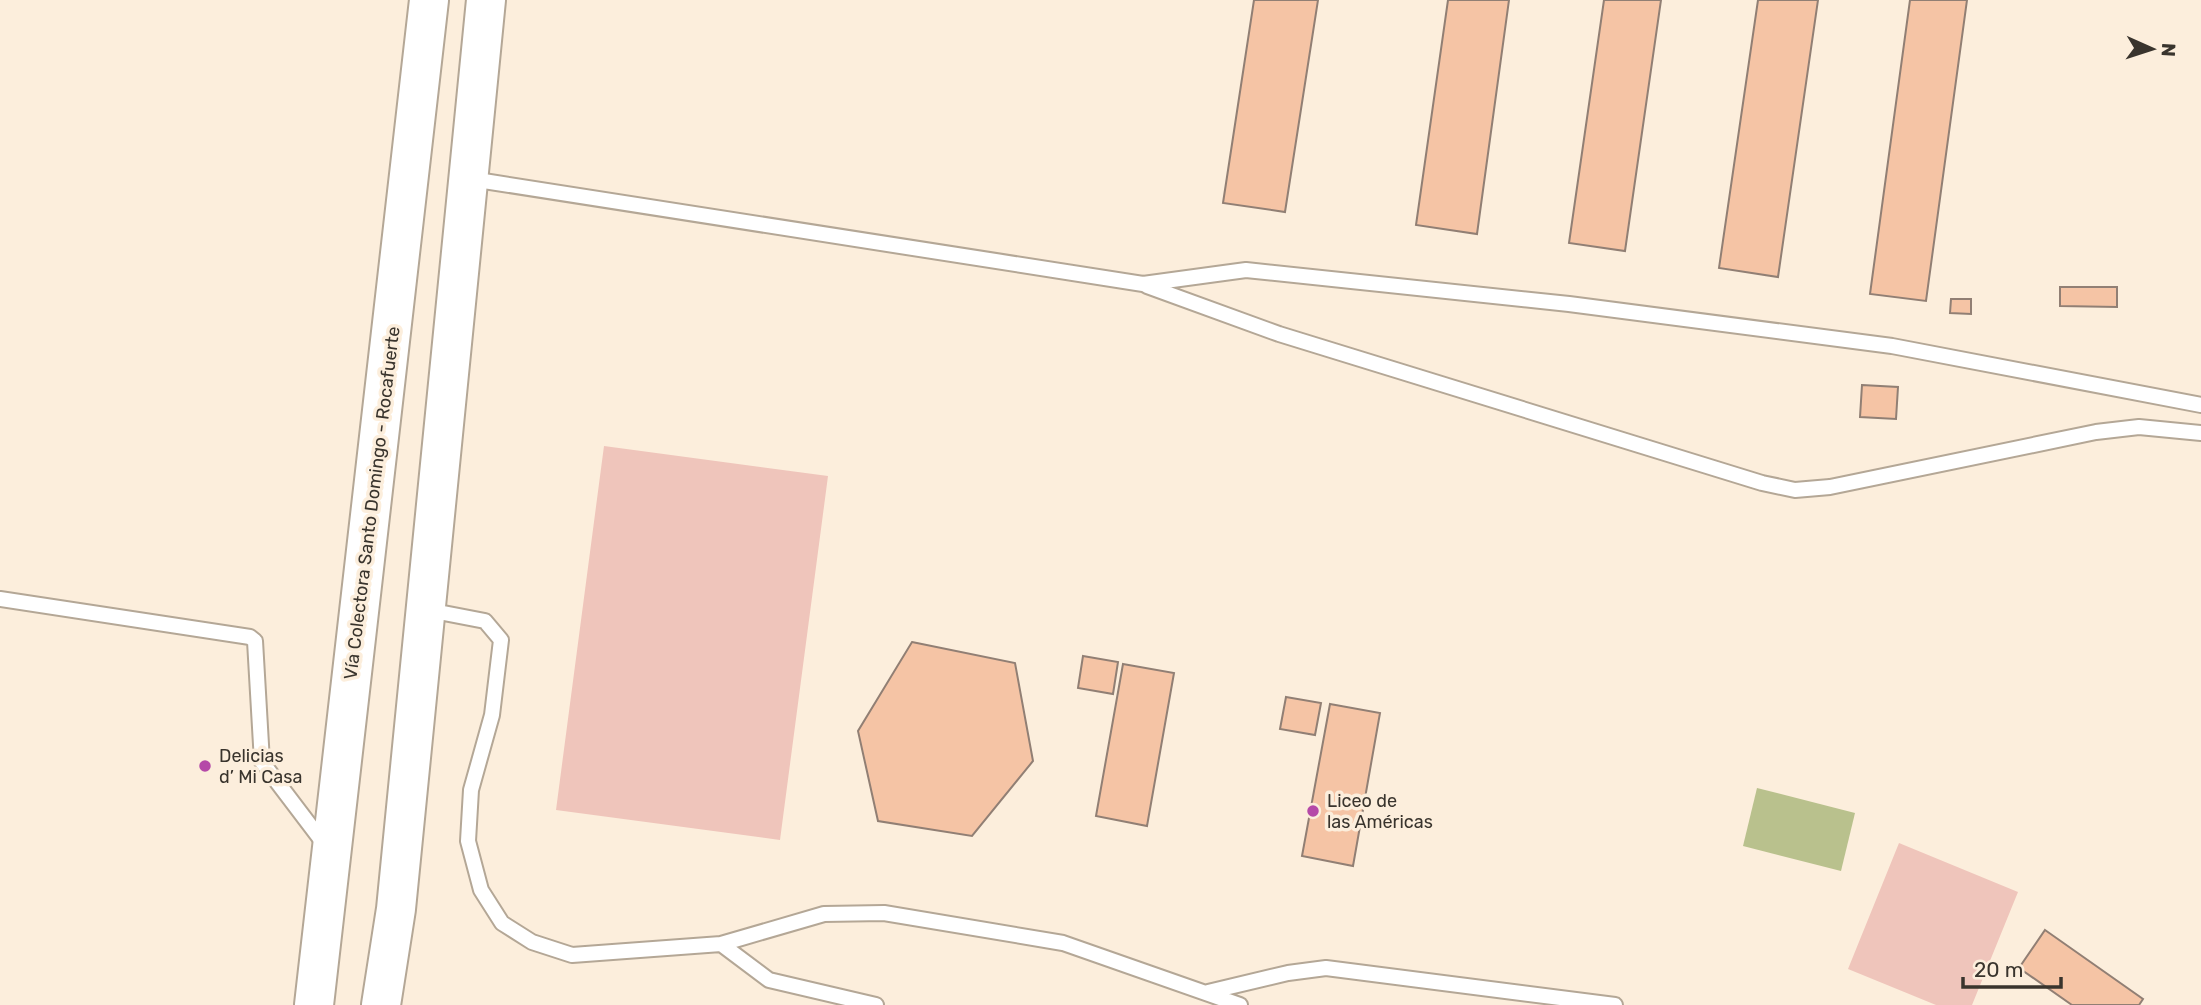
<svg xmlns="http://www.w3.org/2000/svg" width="2201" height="1005" viewBox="0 0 2201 1005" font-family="Rubik,sans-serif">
  <rect width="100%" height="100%" fill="#fceedc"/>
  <path fill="#efc5bb" d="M604,446L828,476L780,840L556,810Z
    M1899,843L2018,892L1972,1005H1936L1848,969Z"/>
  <path fill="#b9c18d" d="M1757,788L1855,813L1841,871L1743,846Z"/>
  <path fill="#f5c4a5" stroke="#917f74" stroke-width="2" d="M1254,0H1318L1285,212L1223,203Z
    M1448,0H1509L1477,234L1416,225Z
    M1604,0H1661L1625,251L1569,243Z
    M1758,0H1818L1778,277L1719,268Z
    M1910,0H1967L1926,301L1870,294Z
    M2060,287H2117V307L2060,306Z
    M1951,299H1971V314L1950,313Z
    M1862,385L1898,387L1896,419L1860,417Z
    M912,642L1015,663L1033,761L972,836L878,821L858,731Z
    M1083,656L1118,662L1113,694L1078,688Z
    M1123,664L1174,673L1147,826L1096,816Z
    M1286,697L1321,703L1315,735L1280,729Z
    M1330,704L1380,713L1353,866L1302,856Z
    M2045,930L2143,999L2139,1005H2072L2019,968Z"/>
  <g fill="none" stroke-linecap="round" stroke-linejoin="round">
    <defs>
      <path id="service" d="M471,179L1143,284L1246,270L1569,304L1892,346L2201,405
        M1147,286L1279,334L1762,483L1795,490L1830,487L2096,432L2139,427L2201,433
        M0,599L250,637L255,641L262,762L325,845
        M428,610L485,621L501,640L492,715L471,790L468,841L481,890L502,923L532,942L572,955L721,944L824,914L884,913L1063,943L1240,1005
        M721,944L769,980L876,1005
        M1208,992L1288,973L1326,968L1615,1005"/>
      <path id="trunk" d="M314,1005L429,0
        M381,1005L396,909L486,0"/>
    </defs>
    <use href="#service" stroke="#b4a796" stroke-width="18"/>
    <use href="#trunk" stroke="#b4a796" stroke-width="42"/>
    <use href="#service" stroke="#fff" stroke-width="14"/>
    <use href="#trunk" stroke="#fff" stroke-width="38"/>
  </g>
  <g fill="#b549a8" stroke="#fceedc" stroke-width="2.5">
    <circle cx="205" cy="766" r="7"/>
    <circle cx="1313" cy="811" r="7"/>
  </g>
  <g text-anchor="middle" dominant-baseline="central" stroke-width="7" stroke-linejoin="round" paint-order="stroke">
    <g font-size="18" fill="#39342d" stroke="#fceedc">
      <text transform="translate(372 503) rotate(-83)">Vía Colectora Santo Domingo - Rocafuerte</text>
    </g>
    <g font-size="18" fill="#39342d" stroke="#fceedc" text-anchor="start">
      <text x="219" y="756">Delicias<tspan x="219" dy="21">d’ Mi Casa</tspan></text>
      <text x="1327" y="801">Liceo de<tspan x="1327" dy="21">las Américas</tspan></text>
    </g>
  </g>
  <g transform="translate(2152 49) rotate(93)" stroke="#fceedc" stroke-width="5" paint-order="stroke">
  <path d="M0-5L12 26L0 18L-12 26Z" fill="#39342d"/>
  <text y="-10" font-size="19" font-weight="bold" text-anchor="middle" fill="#39342d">N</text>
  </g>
  <path d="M1963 977v10h98v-10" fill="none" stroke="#39342d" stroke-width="3.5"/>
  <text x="1974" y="977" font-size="21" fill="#39342d" stroke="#fceedc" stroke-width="5" paint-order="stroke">20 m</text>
</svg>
